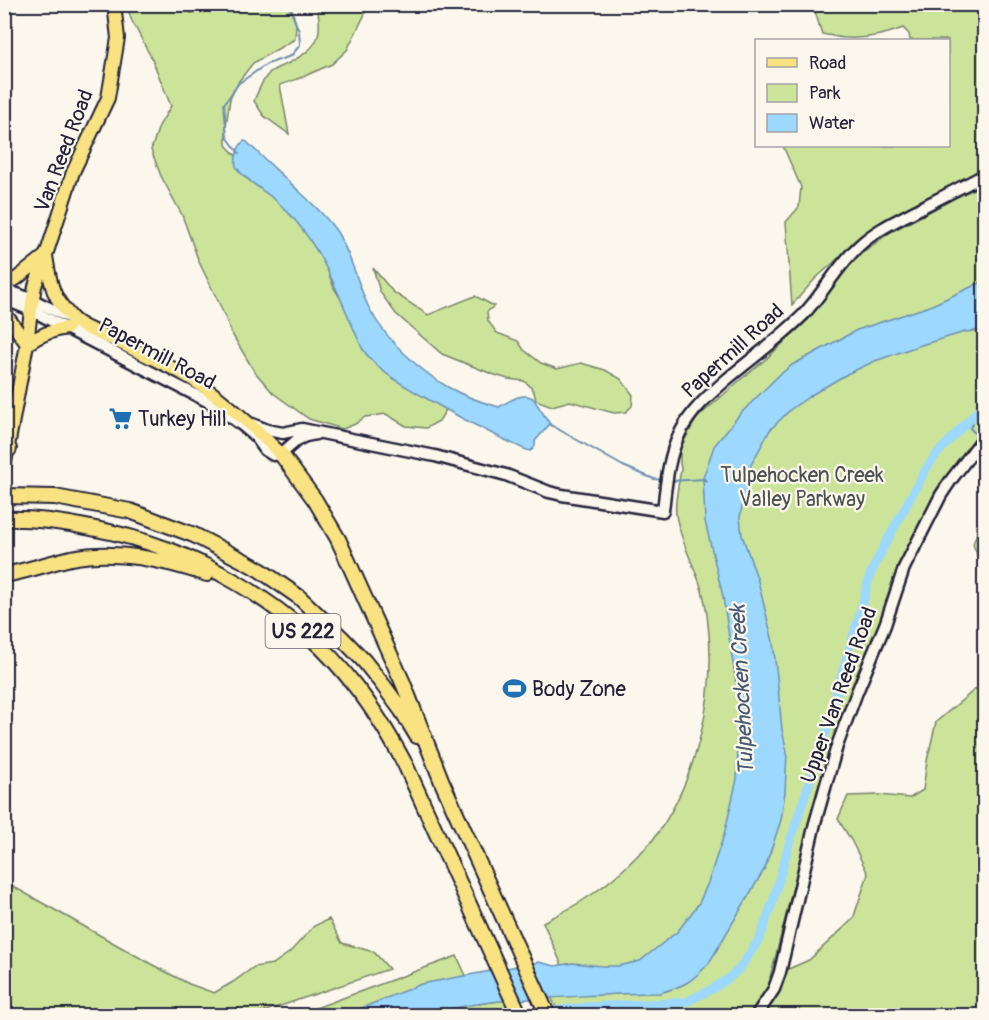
<svg xmlns="http://www.w3.org/2000/svg" width="989" height="1020" viewBox="0 0 989 1020" font-family="Pangolin,sans-serif">
  <rect width="100%" height="100%" fill="#fbf7ec"/>
  <filter id="ink" filterUnits="userSpaceOnUse"><feTurbulence type="fractalNoise" baseFrequency=".0167" numOctaves="2"/><feDisplacementMap in="SourceGraphic" scale="12" xChannelSelector="R" yChannelSelector="G"/><feConvolveMatrix kernelMatrix="1 2 1 2 8 2 1 2 1" color-interpolation-filters="sRGB"/></filter>
  <g filter="url(#ink)">
    <path fill="#cce49a" stroke="#77836a" stroke-width="1.5" d="M127,5H175L192,13L202,5H291L296,25L295,39L253,63L239,81L230,99L226,126V145L236,156L273,182L322,255L334,288L351,315L447,408L439,421L426,428L406,426L386,414L365,417L355,424L343,429L309,419L273,393L254,371L232,334L219,303L199,262L182,215L161,176L151,150L159,126L171,106L152,59L131,19Z
      M317,5H366L365,14L347,50L332,64L300,78L280,85L289,134L264,116L254,101C258,91 262,80 270,72C275,69 281,66 287,64C318,47 323,40 317,5Z
      M813,5H984V168L862,237L815,279L792,305L786,222L799,207L801,187L783,146H948V40H910L909,34L903,28C885,35 865,39 846,38C838,38 830,35 822,34Z
      M984,184V432L943,482L918,528L895,576L877,629L841,714L817,791L774,963L770,977L809,960L853,919L868,874L851,840L838,819L848,796L879,795L910,798L923,790L927,761L936,722L979,686L984,676V1015H560L551,997L578,996L575,995L543,922C579,905 608,886 636,857C641,852 647,847 652,841C696,783 717,696 708,624C707,611 704,596 700,584C692,561 680,539 676,515C674,501 679,484 681,469L680,463V448L697,418L739,381L765,360L809,319L844,272L863,252L891,232L955,198Z
      M373,268L393,292L428,315L475,296L494,306L487,312L488,321L497,333L518,341L524,350L541,363L557,369L581,363L605,370L621,379L633,395L632,406L626,412L614,413L570,401L552,406L536,400L534,392L529,385L524,381L508,379L492,374L442,354L396,314L380,292Z
      M984,523V573L973,544L979,527Z
      M5,882L151,964L189,984L214,993L233,982L254,967L273,964L290,952L314,926L329,919L342,943L374,952L389,969L254,1015H5Z
      M457,956L479,1004L505,1000L512,1015L294,1016Z"/>
    <path fill="#9dd8fe" stroke="#6c8fb0" stroke-width="1.5" d="M244,141L247,142C264,159 282,175 300,192C313,204 327,217 337,232C352,256 357,283 369,308C378,325 391,341 405,354C435,383 459,396 499,407C510,401 521,392 533,398L550,424L535,441C536,445 534,449 530,451L524,449C490,433 456,416 424,397C401,384 377,371 362,348C342,304 326,256 294,219C288,212 281,205 274,199C266,192 239,176 236,166C234,158 238,146 244,141Z
      M984,281V330L965,332L918,346L875,361L847,374L813,394L791,409L770,430L751,465L749,482L744,497L740,517L742,535L758,581L773,642L777,677L782,730L787,752L785,792L781,820L765,868L709,963C692,982 684,986 660,993C623,993 586,996 549,998C509,1000 467,1002 430,1015L342,1016L421,984L539,962L555,966L573,963L602,966H619L640,961L678,931L699,903L708,883L715,861L724,835L737,779L739,703L723,597L705,521L703,478L714,446L740,414L778,376L792,365L857,330L930,306Z"/>
    <g fill="none" stroke-linecap="round" stroke-linejoin="round">
      <path stroke="#6c8fb0" stroke-width="2" d="M239,153L227,137L224,104L239,83L267,64L291,56L300,45L299,31L288,4
        M971,418L973,422L970,428L978,437
        M549,424L623,466L654,479L662,480
        M670,481L704,479L706,481"/>
      <path stroke="#9dd8fe" stroke-width="9" d="M515,1016L585,1007L686,1002L712,989L729,978L740,968L760,938L773,901L789,844L828,726L837,690L859,617L870,575L882,550L926,469L936,455L984,404"/>
      <defs>
        <path id="secondary" d="M4,289L33,300L72,319
          M4,299L31,310L211,403L243,426L256,437L265,450L273,455L281,454L297,440L306,436L316,434
          M252,424L267,430L283,433L302,429L435,456L506,475L549,492L562,495L663,511C666,484 668,456 681,431C691,411 709,395 726,380C752,358 779,339 803,315C824,293 838,264 861,244C875,231 894,222 911,213C936,200 960,188 984,175
          M756,1016L774,989L780,972L815,823L837,746L857,692L885,625L904,568L941,495L951,480L984,437"/>
        <path id="primary" d="M46,256C51,285 51,295 72,318C80,327 101,334 112,339C134,349 156,360 178,371C217,392 249,423 281,454
          M4,283L16,279L45,256
          M4,312L27,344C40,335 51,330 67,328
          M4,468L27,344L31,310L35,286L48,249L73,172L108,98L118,38L114,4"/>
        <path id="highway" d="M4,449H9
          M281,454L315,500L338,539L403,683L442,782L548,1016
          M4,496L55,497L130,511L194,535L246,562L260,570L299,597L342,638L364,661L383,685L402,711L417,736
          M4,519C34,518 62,522 91,528C193,547 292,603 356,687C375,711 391,738 405,764L520,1016
          M4,575C27,571 49,563 71,558C118,549 163,560 207,574"/>
      </defs>
      <use href="#secondary" stroke="#22223b" stroke-width="15"/>
      <use href="#primary" stroke="#22223b" stroke-width="16"/>
      <use href="#highway" stroke="#22223b" stroke-width="18"/>
      <use href="#secondary" stroke="#fbf7ec" stroke-width="10"/>
      <use href="#primary" stroke="#f8e281" stroke-width="12"/>
      <use href="#highway" stroke="#f8e281" stroke-width="14"/>
    </g>
  </g>
  <defs>
    <symbol id="supermarket-bare" viewBox="-9 -9 18 18"><path d="M-6-5.5h2.5l.6 2H6L4.5 2H-2.5L-4.4-4H-6ZM-1.5 3.2a1.3 1.3 0 1 0 .1 0ZM3 3.2a1.3 1.3 0 1 0 .1 0Z" fill="#1f6fb2" stroke="#fbf7ec" stroke-width="2.5" paint-order="stroke"/></symbol>
    <symbol id="stadium-bare" viewBox="-9 -9 18 18"><path d="M0-5a6.5 5 0 1 0 0 10a6.5 5 0 1 0 0-10ZM-3.5-1.8h7v3.6h-7Z" fill="#1f6fb2" stroke="#fbf7ec" stroke-width="2.5" paint-order="stroke"/></symbol>
  </defs>
  <g fill-rule="evenodd">
    <use href="#supermarket-bare" x="104" y="402" width="33" height="33"/>
    <use href="#stadium-bare" x="498" y="672" width="33" height="33"/>
  </g>
  <g text-anchor="middle" dominant-baseline="central" stroke-width="4.5" stroke-linejoin="round" paint-order="stroke">
    <rect fill="#fbf7ec" stroke="#636270" stroke-width="1.5" x="265.5" y="614" width="75" height="34" rx="4.5"/>
    <g font-size="20" font-weight="bold" fill="#22223b">
      <text x="303" y="631">US 222</text>
    </g>
    <g font-size="21" fill="#22223b" stroke="#fbf7ec">
      <text transform="translate(64 151) rotate(-69)">Van Reed Road</text>
      <text transform="translate(733 351) rotate(-42)">Papermill Road</text>
      <text transform="translate(157 354) rotate(28)">Papermill Road</text>
      <text transform="translate(839 695) rotate(-70)">Upper Van Reed Road</text>
    </g>
    <g font-size="21" fill="#22223b" stroke="#fbf7ec" text-anchor="start">
      <text x="138" y="419">Turkey Hill</text>
      <text x="532" y="689">Body Zone</text>
    </g>
    <g font-size="21" fill="#4c5253" stroke="#fbf7ec">
      <text x="802" y="475">Tulpehocken Creek<tspan x="802" dy="24">Valley Parkway</tspan></text>
    </g>
    <g font-size="22" font-style="italic" fill="#475976" stroke="#fbf7ec">
      <text transform="translate(742 690) rotate(-93)">Tulpehocken Creek</text>
    </g>
  </g>
  <rect width="989" height="1020" fill="none" stroke="#fbf7ec" stroke-width="24"/>
  <rect x="12" y="12" width="965" height="996" fill="none" stroke="#22223b" stroke-width="2" filter="url(#ink)"/>
  <rect x="755" y="39" width="195" height="108" fill="#fbf7ec" stroke="#a4a2a5" stroke-width="1.5"/>
  <rect x="767" y="58" width="30" height="9" fill="#f8e281" stroke="#a4a2a5" stroke-width="1.5"/>
  <text x="809" y="69" font-size="18" fill="#22223b">Road</text>
  <rect x="767" y="84" width="30" height="18" fill="#cce49a" stroke="#a4a2a5" stroke-width="1.5"/>
  <text x="809" y="99" font-size="18" fill="#22223b">Park</text>
  <rect x="767" y="114" width="30" height="18" fill="#9dd8fe" stroke="#a4a2a5" stroke-width="1.5"/>
  <text x="809" y="129" font-size="18" fill="#22223b">Water</text>
</svg>
